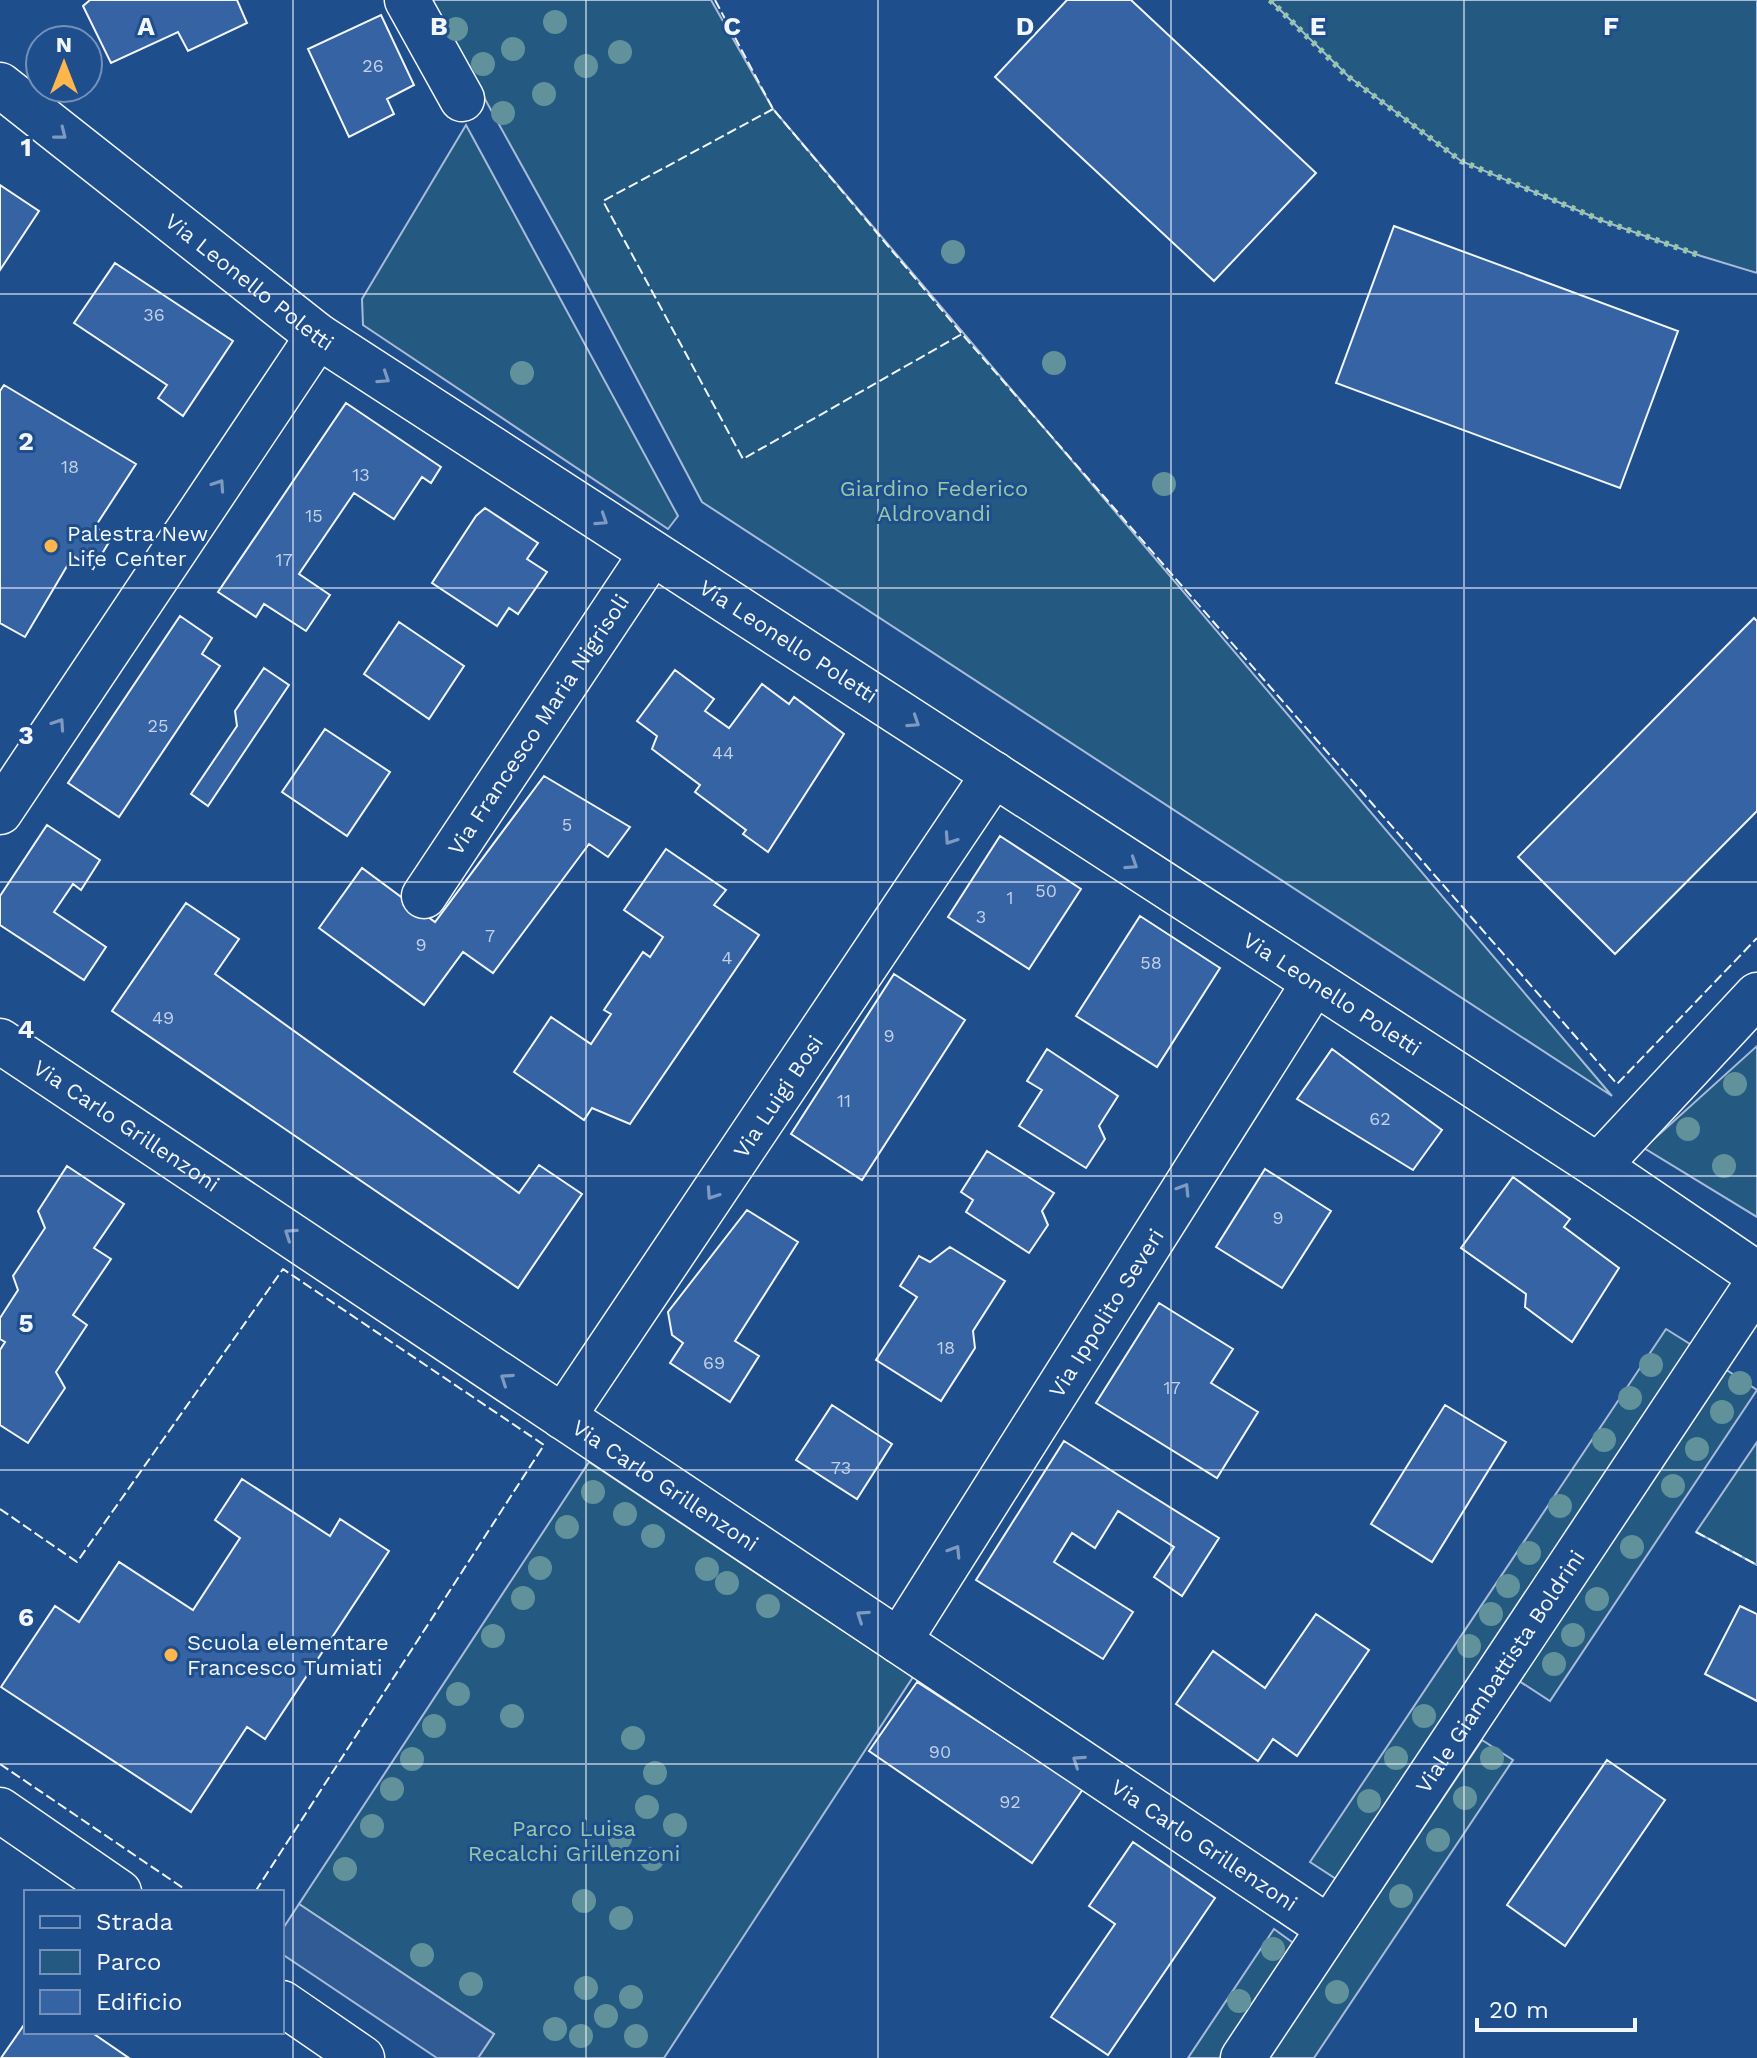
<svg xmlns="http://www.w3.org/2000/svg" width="1757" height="2058" viewBox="0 0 1757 2058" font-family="'Work Sans',sans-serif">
  <rect width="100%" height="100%" fill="#1f4e8c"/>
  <path fill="#245a82" stroke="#a8bbd7" stroke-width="2" d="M430,0H711L773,109L1612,1096L702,502L572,256Z
    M1270,0H1757V273L1701,256L1603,221L1461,161L1348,76Z
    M466,125L678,516L668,529L363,325L362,299Z
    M1757,1046V1217L1644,1148Z
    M1666,1329L1698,1349L1347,1886L1310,1862Z
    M1722,1367L1757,1390L1550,1701L1516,1679Z
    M1757,1442V1565L1696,1532Z
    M589,1462L913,1677L664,2058H478L494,2034L299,1904Z
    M1482,1740L1513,1760L1314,2058H1269Z
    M1274,1929L1303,1950L1231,2058H1188Z"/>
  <path fill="#305b95" stroke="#a8bbd7" stroke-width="2" d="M299,1904L494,2034L478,2058H437L282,1954V1930Z"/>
  <path fill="#3563a3" stroke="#f2f6ff" stroke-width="2" d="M90,0H237L247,23L188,51L178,32L111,63L83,6Z
    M1067,0H1131L1316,173L1214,281L995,77Z
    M381,15L414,85L387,99L394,114L349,137L308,49Z
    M0,185L39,211L0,270Z
    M1394,226L1678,331L1620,488L1336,383Z
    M115,263L233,341L183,416L158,398L167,385L74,323Z
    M4,385L136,464L95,527L112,537L93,569L73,556L25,637L0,623V391Z
    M346,403L441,467L431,483L422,477L394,519L354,493L299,574L330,595L306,631L264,604L256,617L218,592Z
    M485,508L538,543L527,559L547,572L518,614L509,608L497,626L432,583L476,516Z
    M180,616L212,638L202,654L220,666L119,817L68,783Z
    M1754,618L1757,621V811L1615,954L1518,857Z
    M399,622L464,666L429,719L364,674Z
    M264,668L289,685L208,806L191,794L237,726L235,711Z
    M675,670L714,699L705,711L729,728L762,684L789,704L794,697L844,734L768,852L743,834L746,830L695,792L700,785L652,749L657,736L637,721Z
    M325,729L390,772L347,836L282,792Z
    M544,776L630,827L608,857L589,844L493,973L463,952L424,1005L319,928L362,868L435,922Z
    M47,825L100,860L81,890L73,884L54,912L106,947L84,980L0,925V896Z
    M1000,836L1081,889L1029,969L948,917Z
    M666,849L726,890L714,905L759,935L630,1124L592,1108L584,1120L514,1072L551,1017L591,1044L611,1014L604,1010L643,952L650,957L663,937L624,910Z
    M186,903L239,939L215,974L519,1193L539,1165L582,1194L518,1288L112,1011Z
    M1140,916L1220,968L1157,1067L1076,1016Z
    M894,974L965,1020L862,1180L791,1134Z
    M1047,1049L1118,1096L1099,1126L1105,1139L1086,1168L1019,1126L1042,1090L1027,1081Z
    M1332,1049L1442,1130L1413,1170L1297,1099Z
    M987,1151L1054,1193L1042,1211L1048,1225L1029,1253L966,1212L973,1200L961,1192Z
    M67,1166L124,1204L94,1248L111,1259L73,1315L87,1325L56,1372L65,1388L28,1443L0,1425V1350L5,1342L0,1339V1318L18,1290L13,1276L45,1228L38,1211Z
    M1265,1169L1331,1211L1282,1288L1216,1247Z
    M1513,1177L1570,1219L1564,1227L1619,1268L1572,1342L1525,1307L1526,1294L1461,1248Z
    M747,1210L798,1242L735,1341L759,1356L730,1402L670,1363L683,1343L672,1335L668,1312Z
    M950,1247L1005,1281L973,1331L975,1348L941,1401L876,1360L917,1297L900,1286L919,1256L930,1262Z
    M1159,1303L1233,1349L1211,1383L1258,1412L1217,1478L1096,1403Z
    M832,1405L892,1444L857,1499L796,1460Z
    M1445,1405L1506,1442L1432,1562L1371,1524Z
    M1064,1441L1219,1538L1182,1596L1154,1577L1174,1547L1118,1511L1095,1548L1072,1533L1054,1562L1133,1612L1103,1659L976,1580Z
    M242,1479L330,1536L340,1519L389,1551L265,1739L247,1727L191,1812L1,1687L55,1606L79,1622L119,1562L193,1610L240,1538L215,1520Z
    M1740,1606L1757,1614V1701L1705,1674Z
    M1316,1614L1369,1650L1297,1756L1273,1739L1258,1761L1176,1704L1213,1651L1265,1688Z
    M917,1682L1083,1789L1032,1863L869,1751Z
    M1607,1760L1665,1800L1565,1946L1507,1905Z
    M1133,1842L1215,1898L1108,2055L1051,2017L1115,1924L1089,1906Z
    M26,2022V2032H91L129,2058H1Z"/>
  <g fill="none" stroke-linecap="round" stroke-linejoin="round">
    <defs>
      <g id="minor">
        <path d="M407,0L462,99"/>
        <path id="s1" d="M0,85L318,336L1598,1166L1757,1274"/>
        <path d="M0,812L318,336"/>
        <path id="s2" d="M424,896L652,553"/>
        <path id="s3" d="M0,1041L1329,1928"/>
        <path d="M1598,1166L1757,995"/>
        <path id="s4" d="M563,1417L994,774"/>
        <path id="s5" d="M899,1641L1314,983"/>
        <path d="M0,1810L119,1892"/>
        <path d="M282,2003L362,2058"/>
        <path id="s6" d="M1243,2058L1757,1284"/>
      </g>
    </defs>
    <use href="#minor" stroke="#f2f6ff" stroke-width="47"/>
    <use href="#minor" stroke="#1f4e8c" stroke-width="44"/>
    <path stroke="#97c8a6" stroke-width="6" stroke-dasharray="4 6" stroke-linecap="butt" d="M1270,0L1347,76L1461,161L1603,221L1701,256"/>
    <path stroke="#f2f6ff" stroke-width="2" stroke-dasharray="10 4" stroke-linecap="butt" d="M715,0L773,109L962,334L1617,1084L1757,938
      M773,109L603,201L743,459L962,334
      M0,1509L77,1562L283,1269L544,1445L255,1892
      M1696,1532L1757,1565
      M0,1764L189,1892"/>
  </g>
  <g fill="#61919a">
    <circle cx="555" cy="22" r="12"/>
    <circle cx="456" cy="29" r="12"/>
    <circle cx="513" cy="49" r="12"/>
    <circle cx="620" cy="52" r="12"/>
    <circle cx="483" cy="64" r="12"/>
    <circle cx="586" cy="66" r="12"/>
    <circle cx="544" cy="94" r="12"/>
    <circle cx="503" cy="113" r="12"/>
    <circle cx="953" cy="252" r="12"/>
    <circle cx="1054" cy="363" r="12"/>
    <circle cx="522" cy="373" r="12"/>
    <circle cx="1164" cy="484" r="12"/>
    <circle cx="1735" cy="1084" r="12"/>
    <circle cx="1688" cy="1129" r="12"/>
    <circle cx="1724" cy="1166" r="12"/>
    <circle cx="1651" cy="1365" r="12"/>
    <circle cx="1740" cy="1383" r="12"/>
    <circle cx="1630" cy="1398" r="12"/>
    <circle cx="1722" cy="1412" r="12"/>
    <circle cx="1604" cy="1440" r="12"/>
    <circle cx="1697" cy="1449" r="12"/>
    <circle cx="1673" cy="1486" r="12"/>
    <circle cx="593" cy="1492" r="12"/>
    <circle cx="1560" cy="1506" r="12"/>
    <circle cx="625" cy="1514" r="12"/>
    <circle cx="567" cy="1527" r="12"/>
    <circle cx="653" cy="1536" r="12"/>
    <circle cx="1632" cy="1547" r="12"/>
    <circle cx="1529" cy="1553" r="12"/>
    <circle cx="540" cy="1568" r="12"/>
    <circle cx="707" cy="1569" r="12"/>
    <circle cx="727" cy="1583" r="12"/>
    <circle cx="1508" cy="1586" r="12"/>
    <circle cx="523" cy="1598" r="12"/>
    <circle cx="1597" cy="1599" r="12"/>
    <circle cx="768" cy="1606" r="12"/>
    <circle cx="1491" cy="1614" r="12"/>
    <circle cx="1573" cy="1635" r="12"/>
    <circle cx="493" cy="1636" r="12"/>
    <circle cx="1469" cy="1646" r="12"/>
    <circle cx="1554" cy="1664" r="12"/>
    <circle cx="458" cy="1694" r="12"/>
    <circle cx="512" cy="1716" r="12"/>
    <circle cx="1424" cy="1716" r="12"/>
    <circle cx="434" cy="1726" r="12"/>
    <circle cx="633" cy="1738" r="12"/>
    <circle cx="1396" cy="1758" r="12"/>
    <circle cx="1492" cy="1758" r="12"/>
    <circle cx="412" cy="1759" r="12"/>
    <circle cx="655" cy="1773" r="12"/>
    <circle cx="392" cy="1789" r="12"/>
    <circle cx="1465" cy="1798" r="12"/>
    <circle cx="1369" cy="1801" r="12"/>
    <circle cx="647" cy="1807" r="12"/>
    <circle cx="675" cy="1825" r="12"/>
    <circle cx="372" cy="1826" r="12"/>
    <circle cx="620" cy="1838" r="12"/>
    <circle cx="1438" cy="1840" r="12"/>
    <circle cx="652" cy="1859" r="12"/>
    <circle cx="345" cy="1869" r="12"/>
    <circle cx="1401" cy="1896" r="12"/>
    <circle cx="584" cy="1901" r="12"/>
    <circle cx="621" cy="1918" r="12"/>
    <circle cx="1273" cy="1949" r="12"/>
    <circle cx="422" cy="1955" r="12"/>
    <circle cx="471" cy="1984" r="12"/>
    <circle cx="586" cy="1988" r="12"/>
    <circle cx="1337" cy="1992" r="12"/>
    <circle cx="631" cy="1997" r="12"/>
    <circle cx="1239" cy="2001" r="12"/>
    <circle cx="606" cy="2016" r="12"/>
    <circle cx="555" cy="2029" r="12"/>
    <circle cx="581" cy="2036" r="12"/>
    <circle cx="636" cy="2036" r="12"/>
  </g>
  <defs><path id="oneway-chevron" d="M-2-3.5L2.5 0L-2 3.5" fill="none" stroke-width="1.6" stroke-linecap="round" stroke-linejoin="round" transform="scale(2)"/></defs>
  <g stroke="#7e9ac0">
    <use href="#oneway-chevron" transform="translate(61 134) rotate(38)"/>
    <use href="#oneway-chevron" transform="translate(384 378) rotate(33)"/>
    <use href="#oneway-chevron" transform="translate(219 485) rotate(-56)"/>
    <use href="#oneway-chevron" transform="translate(602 520) rotate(33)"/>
    <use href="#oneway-chevron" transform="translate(914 722) rotate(33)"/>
    <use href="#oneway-chevron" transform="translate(59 724) rotate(-56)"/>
    <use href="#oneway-chevron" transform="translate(950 839) rotate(124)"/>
    <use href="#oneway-chevron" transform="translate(1132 864) rotate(33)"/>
    <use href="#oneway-chevron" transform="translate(1184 1189) rotate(-58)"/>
    <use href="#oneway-chevron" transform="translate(712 1194) rotate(124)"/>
    <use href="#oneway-chevron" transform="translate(290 1234) rotate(-146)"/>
    <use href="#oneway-chevron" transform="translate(506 1379) rotate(-146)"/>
    <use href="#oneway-chevron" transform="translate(955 1551) rotate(-58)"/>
    <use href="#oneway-chevron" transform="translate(862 1616) rotate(-146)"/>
    <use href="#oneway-chevron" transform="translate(1078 1761) rotate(-146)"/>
  </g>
  <path fill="none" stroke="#f2f6ff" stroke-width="2" stroke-opacity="0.55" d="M293,0V2058M586,0V2058M878,0V2058M1171,0V2058M1464,0V2058M0,294H1757M0,588H1757M0,882H1757M0,1176H1757M0,1470H1757M0,1764H1757"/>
  <g fill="#ffb74d" stroke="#1f4e8c" stroke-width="3">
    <circle cx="51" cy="546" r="8"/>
    <circle cx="171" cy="1655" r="8"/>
  </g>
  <g text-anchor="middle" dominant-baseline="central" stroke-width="6" stroke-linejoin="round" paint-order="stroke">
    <g font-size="18" fill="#c3d1e8">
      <text x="373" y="65">26</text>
      <text x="154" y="314">36</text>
      <text x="70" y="466">18</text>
      <text x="361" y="474">13</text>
      <text x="314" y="515">15</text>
      <text x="284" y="559">17</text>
      <text x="158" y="725">25</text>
      <text x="723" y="752">44</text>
      <text x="567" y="824">5</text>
      <text x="1046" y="890">50</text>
      <text x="1010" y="897">1</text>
      <text x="981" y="916">3</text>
      <text x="490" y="935">7</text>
      <text x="421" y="944">9</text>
      <text x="727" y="957">4</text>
      <text x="1151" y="962">58</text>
      <text x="163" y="1017">49</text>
      <text x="889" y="1035">9</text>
      <text x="844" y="1100">11</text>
      <text x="1380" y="1118">62</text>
      <text x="1278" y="1217">9</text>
      <text x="946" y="1347">18</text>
      <text x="714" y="1362">69</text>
      <text x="1172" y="1387">17</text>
      <text x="841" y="1467">73</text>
      <text x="940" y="1751">90</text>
      <text x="1010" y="1801">92</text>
    </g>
    <g font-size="22" fill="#f2f6ff" stroke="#1f4e8c">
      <text stroke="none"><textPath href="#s1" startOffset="318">Via Leonello Poletti</textPath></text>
      <text stroke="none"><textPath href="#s1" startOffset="966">Via Leonello Poletti</textPath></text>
      <text stroke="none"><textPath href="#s2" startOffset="206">Via Francesco Maria Nigrisoli</textPath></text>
      <text stroke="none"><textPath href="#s1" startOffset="1614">Via Leonello Poletti</textPath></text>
      <text stroke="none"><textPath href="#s4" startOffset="386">Via Luigi Bosi</textPath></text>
      <text stroke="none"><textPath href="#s3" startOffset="152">Via Carlo Grillenzoni</textPath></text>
      <text stroke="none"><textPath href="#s5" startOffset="388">Via Ippolito Severi</textPath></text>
      <text stroke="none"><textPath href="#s3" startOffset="800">Via Carlo Grillenzoni</textPath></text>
      <text stroke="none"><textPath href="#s6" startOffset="464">Viale Giambattista Boldrini</textPath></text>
      <text stroke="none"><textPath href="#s3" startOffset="1448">Via Carlo Grillenzoni</textPath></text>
    </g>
    <g font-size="22" fill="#97c8a6" stroke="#1f4e8c">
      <text x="934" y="488">Giardino Federico<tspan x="934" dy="25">Aldrovandi</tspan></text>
      <text x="574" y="1828">Parco Luisa<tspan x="574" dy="25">Recalchi Grillenzoni</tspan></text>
    </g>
    <g font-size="22" fill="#f2f6ff" stroke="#1f4e8c" text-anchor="start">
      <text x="67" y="533">Palestra New<tspan x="67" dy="25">Life Center</tspan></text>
      <text x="187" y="1642">Scuola elementare<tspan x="187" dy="25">Francesco Tumiati</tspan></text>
    </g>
  </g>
  <g font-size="26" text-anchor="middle" font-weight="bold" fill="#f2f6ff" stroke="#1f4e8c" stroke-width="6" stroke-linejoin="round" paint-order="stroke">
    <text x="146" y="35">A</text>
    <text x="439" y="35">B</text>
    <text x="732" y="35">C</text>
    <text x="1025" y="35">D</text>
    <text x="1318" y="35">E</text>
    <text x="1611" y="35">F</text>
    <text x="26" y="156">1</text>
    <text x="26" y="450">2</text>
    <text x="26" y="744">3</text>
    <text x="26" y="1038">4</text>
    <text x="26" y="1332">5</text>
    <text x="26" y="1626">6</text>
  </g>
  <rect x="24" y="1890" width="260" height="144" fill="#1f4e8c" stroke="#7391ba" stroke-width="2"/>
  <rect x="40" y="1916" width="40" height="12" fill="#1f4e8c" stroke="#7391ba" stroke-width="2"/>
  <text x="96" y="1930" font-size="24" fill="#f2f6ff">Strada</text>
  <rect x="40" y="1950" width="40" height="24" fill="#245a82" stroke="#7391ba" stroke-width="2"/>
  <text x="96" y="1970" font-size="24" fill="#f2f6ff">Parco</text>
  <rect x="40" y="1990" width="40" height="24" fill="#3563a3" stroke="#7391ba" stroke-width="2"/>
  <text x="96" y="2010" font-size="24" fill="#f2f6ff">Edificio</text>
  <g transform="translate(64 64)"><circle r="38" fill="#1f4e8c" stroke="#7391ba" stroke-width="2"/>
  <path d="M0-6L14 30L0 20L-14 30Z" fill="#ffb74d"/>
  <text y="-12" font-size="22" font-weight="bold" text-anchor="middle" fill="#f2f6ff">N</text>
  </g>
  <path d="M1477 2018v12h158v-12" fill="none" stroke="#f2f6ff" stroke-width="4"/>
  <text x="1489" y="2018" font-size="24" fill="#f2f6ff" stroke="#1f4e8c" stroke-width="6" paint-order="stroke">20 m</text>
</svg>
